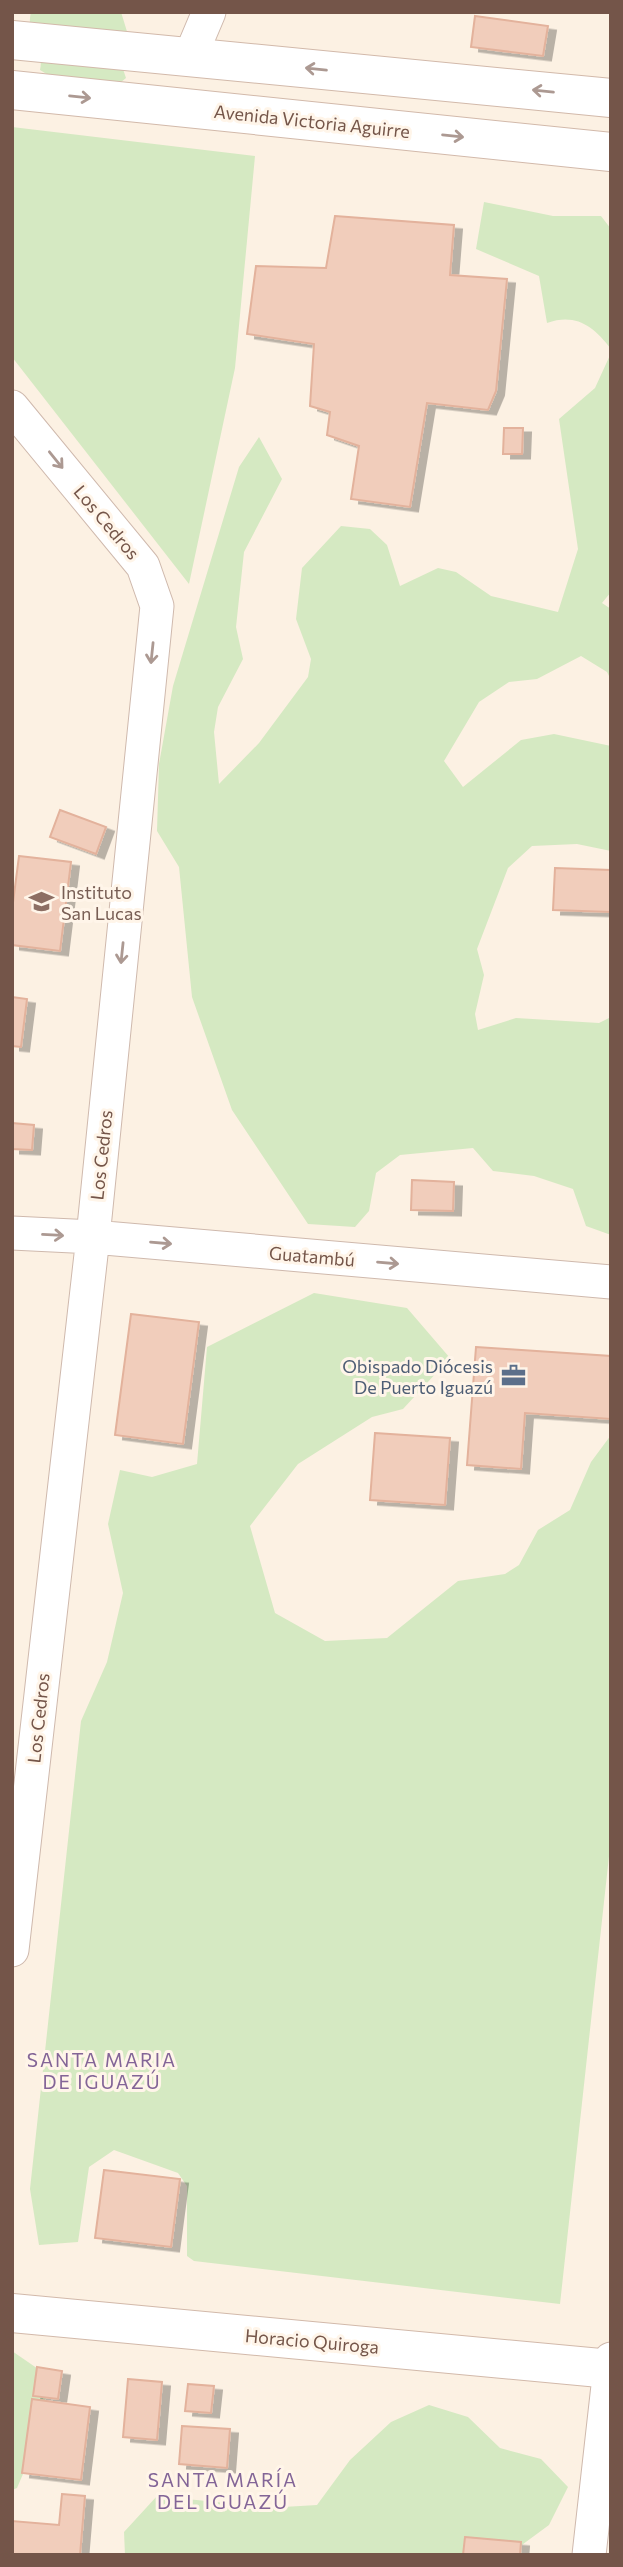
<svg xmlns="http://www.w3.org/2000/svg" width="623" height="2567" viewBox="0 0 623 2567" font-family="Commissioner,sans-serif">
  <defs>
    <filter id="shadow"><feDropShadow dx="8" dy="4.5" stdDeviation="0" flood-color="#0004"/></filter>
  </defs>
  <rect width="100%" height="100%" fill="#fcf1e3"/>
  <path fill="#d5e9c2" d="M31,12H121L129,38L121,63L126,78L115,87L55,79L40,70C45,48 25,38 31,12Z
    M12,127L255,156L235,368L189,584L12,357Z
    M484,202L553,216H601L611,229V349C593,326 576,313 547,323L539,276L476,249Z
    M611,353V592L602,603L611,609V680L607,672L581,656L537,679L509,682L479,702L444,761L463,787L521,740L554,734L611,746V851L577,844L532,846L508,868L477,949L484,975L475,1014L478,1030L516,1018L599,1023L611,1017V1235L586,1226L573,1189L534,1176L493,1171L473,1148L400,1155L376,1173L369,1211L355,1227L308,1224L232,1110L192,997L179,867L157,831L159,764L173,686L239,467L259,437L282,479L244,552L236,627L243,659L218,707L214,732L219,784L259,743L308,677L311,659L296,619L302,568L341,526L370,529L387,545L400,586L438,568L456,572L491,596L558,612L578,549L559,419L595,388Z
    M314,1293L407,1308L450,1358L403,1409L372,1417L298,1464L250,1526L275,1613L325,1641L387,1638L458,1581L505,1574L519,1565L538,1530L570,1510L591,1462L611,1435V1838L560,2304L194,2261L187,2256V2186L178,2173L114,2150L89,2167L78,2242L39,2245L30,2189L81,1721L107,1662L123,1593L108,1524L120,1470L152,1477L197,1464L207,1347Z
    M12,2351L44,2373L46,2398L31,2427L32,2453L17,2488L12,2490Z
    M429,2405L468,2417L500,2448L541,2459L568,2487L549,2525L515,2550L454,2555H125L124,2532L157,2496L226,2503L248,2509L317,2505L350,2460L391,2422Z"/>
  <path fill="#f1cdbb" stroke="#e3b29c" stroke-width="2" filter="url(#shadow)" d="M475,16L548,26L543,56L471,47Z
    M335,216L454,225L450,275L507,279L496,391L488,410L427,403L410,507L351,499L359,446L327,435L330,412L310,406L314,344L247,334L256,266L326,268Z
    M504,428H523L522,454H503Z
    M60,810L106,827L96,854L50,837Z
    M19,856L71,862L60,951L12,945V910Z
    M555,868L611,870V912L553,910Z
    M12,997L27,999L21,1047L12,1046Z
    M12,1123L34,1125L32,1150L12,1149Z
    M412,1180L454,1182L453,1211L411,1210Z
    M131,1314L199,1322L183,1444L115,1435Z
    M476,1347L611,1356V1419L525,1413L521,1469L467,1465Z
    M375,1433L450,1438L445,1505L370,1500Z
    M104,2170L180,2179L171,2247L95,2238Z
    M37,2367L62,2371L58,2399L33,2396Z
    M128,2379L162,2382L157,2440L123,2437Z
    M188,2384L214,2386L211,2413L185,2411Z
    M32,2399L90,2407L81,2480L22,2473Z
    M182,2426L230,2429L227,2468L179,2464Z
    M62,2494L85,2496L80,2555L12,2554V2521L59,2525Z
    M465,2537L521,2542L520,2555H463Z"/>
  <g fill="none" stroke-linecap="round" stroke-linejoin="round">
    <defs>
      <path id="minor" d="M190,57L209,12
        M12,407L143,566L157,606L93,1237L12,1950
        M12,1233L93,1237L611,1282
        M589,2555L611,2359"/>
      <path id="secondary" d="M12,40L611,98
        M12,90L611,152
        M12,2313L611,2369"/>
    </defs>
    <use href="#minor" stroke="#cfb9ad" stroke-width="35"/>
    <use href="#secondary" stroke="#d2b9aa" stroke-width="40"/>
    <use href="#minor" stroke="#fff" stroke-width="33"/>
    <use href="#secondary" stroke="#fff" stroke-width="38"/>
  </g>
  <defs><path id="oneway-shaft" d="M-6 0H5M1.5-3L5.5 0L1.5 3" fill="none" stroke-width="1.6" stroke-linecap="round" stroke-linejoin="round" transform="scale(1.75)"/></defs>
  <g stroke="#ac9992">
    <use href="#oneway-shaft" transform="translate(316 69) rotate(-174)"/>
    <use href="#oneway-shaft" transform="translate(543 91) rotate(-174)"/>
    <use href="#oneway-shaft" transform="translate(80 97) rotate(6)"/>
    <use href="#oneway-shaft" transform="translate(453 136) rotate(6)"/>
    <use href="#oneway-shaft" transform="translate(56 460) rotate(51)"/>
    <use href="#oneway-shaft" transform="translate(152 653) rotate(96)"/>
    <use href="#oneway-shaft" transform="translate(122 953) rotate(96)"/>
    <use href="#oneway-shaft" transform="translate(53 1235) rotate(3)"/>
    <use href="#oneway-shaft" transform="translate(161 1243) rotate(5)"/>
    <use href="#oneway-shaft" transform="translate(388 1263) rotate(5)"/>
  </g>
  <defs>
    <symbol id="school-bare" viewBox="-9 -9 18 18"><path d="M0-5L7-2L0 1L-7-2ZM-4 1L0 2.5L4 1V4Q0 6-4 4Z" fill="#8d6e63" stroke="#fff5e9" stroke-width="2.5" paint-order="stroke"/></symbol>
    <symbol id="office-bare" viewBox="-9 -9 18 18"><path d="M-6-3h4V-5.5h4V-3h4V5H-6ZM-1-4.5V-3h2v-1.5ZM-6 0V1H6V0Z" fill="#5c6f8a" stroke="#fff5e9" stroke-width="2.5" paint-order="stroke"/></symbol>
  </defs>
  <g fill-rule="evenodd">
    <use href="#school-bare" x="24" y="884" width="35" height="35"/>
    <use href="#office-bare" x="496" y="1358" width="35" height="35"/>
  </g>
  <g text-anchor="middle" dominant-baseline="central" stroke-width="6" stroke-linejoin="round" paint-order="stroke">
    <g font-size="18" fill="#745549" stroke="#fff5e9">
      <text transform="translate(312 121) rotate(6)">Avenida Victoria Aguirre</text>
      <text transform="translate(107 522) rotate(50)">Los Cedros</text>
      <text transform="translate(101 1155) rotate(-84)">Los Cedros</text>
      <text transform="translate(312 1256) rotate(5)">Guatambú</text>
      <text transform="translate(38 1718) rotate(-84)">Los Cedros</text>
      <text transform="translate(312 2341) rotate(5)">Horacio Quiroga</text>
    </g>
    <g font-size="18" fill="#785e54" stroke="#fff5e9" text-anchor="start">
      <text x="61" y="892">Instituto<tspan x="61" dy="21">San Lucas</tspan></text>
    </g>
    <g font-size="18" fill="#4e5e75" stroke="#fff5e9" text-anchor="end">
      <text x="493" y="1366">Obispado Diócesis<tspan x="493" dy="21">De Puerto Iguazú</tspan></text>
    </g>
    <g font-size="19" letter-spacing="2" fill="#836597" stroke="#fff5e9">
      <text x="102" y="2059">SANTA MARIA<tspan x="102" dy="22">DE IGUAZÚ</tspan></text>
      <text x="223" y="2479">SANTA MARÍA<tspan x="223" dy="22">DEL IGUAZÚ</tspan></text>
    </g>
  </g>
  <rect width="623" height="2567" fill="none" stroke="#745549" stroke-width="28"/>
</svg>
